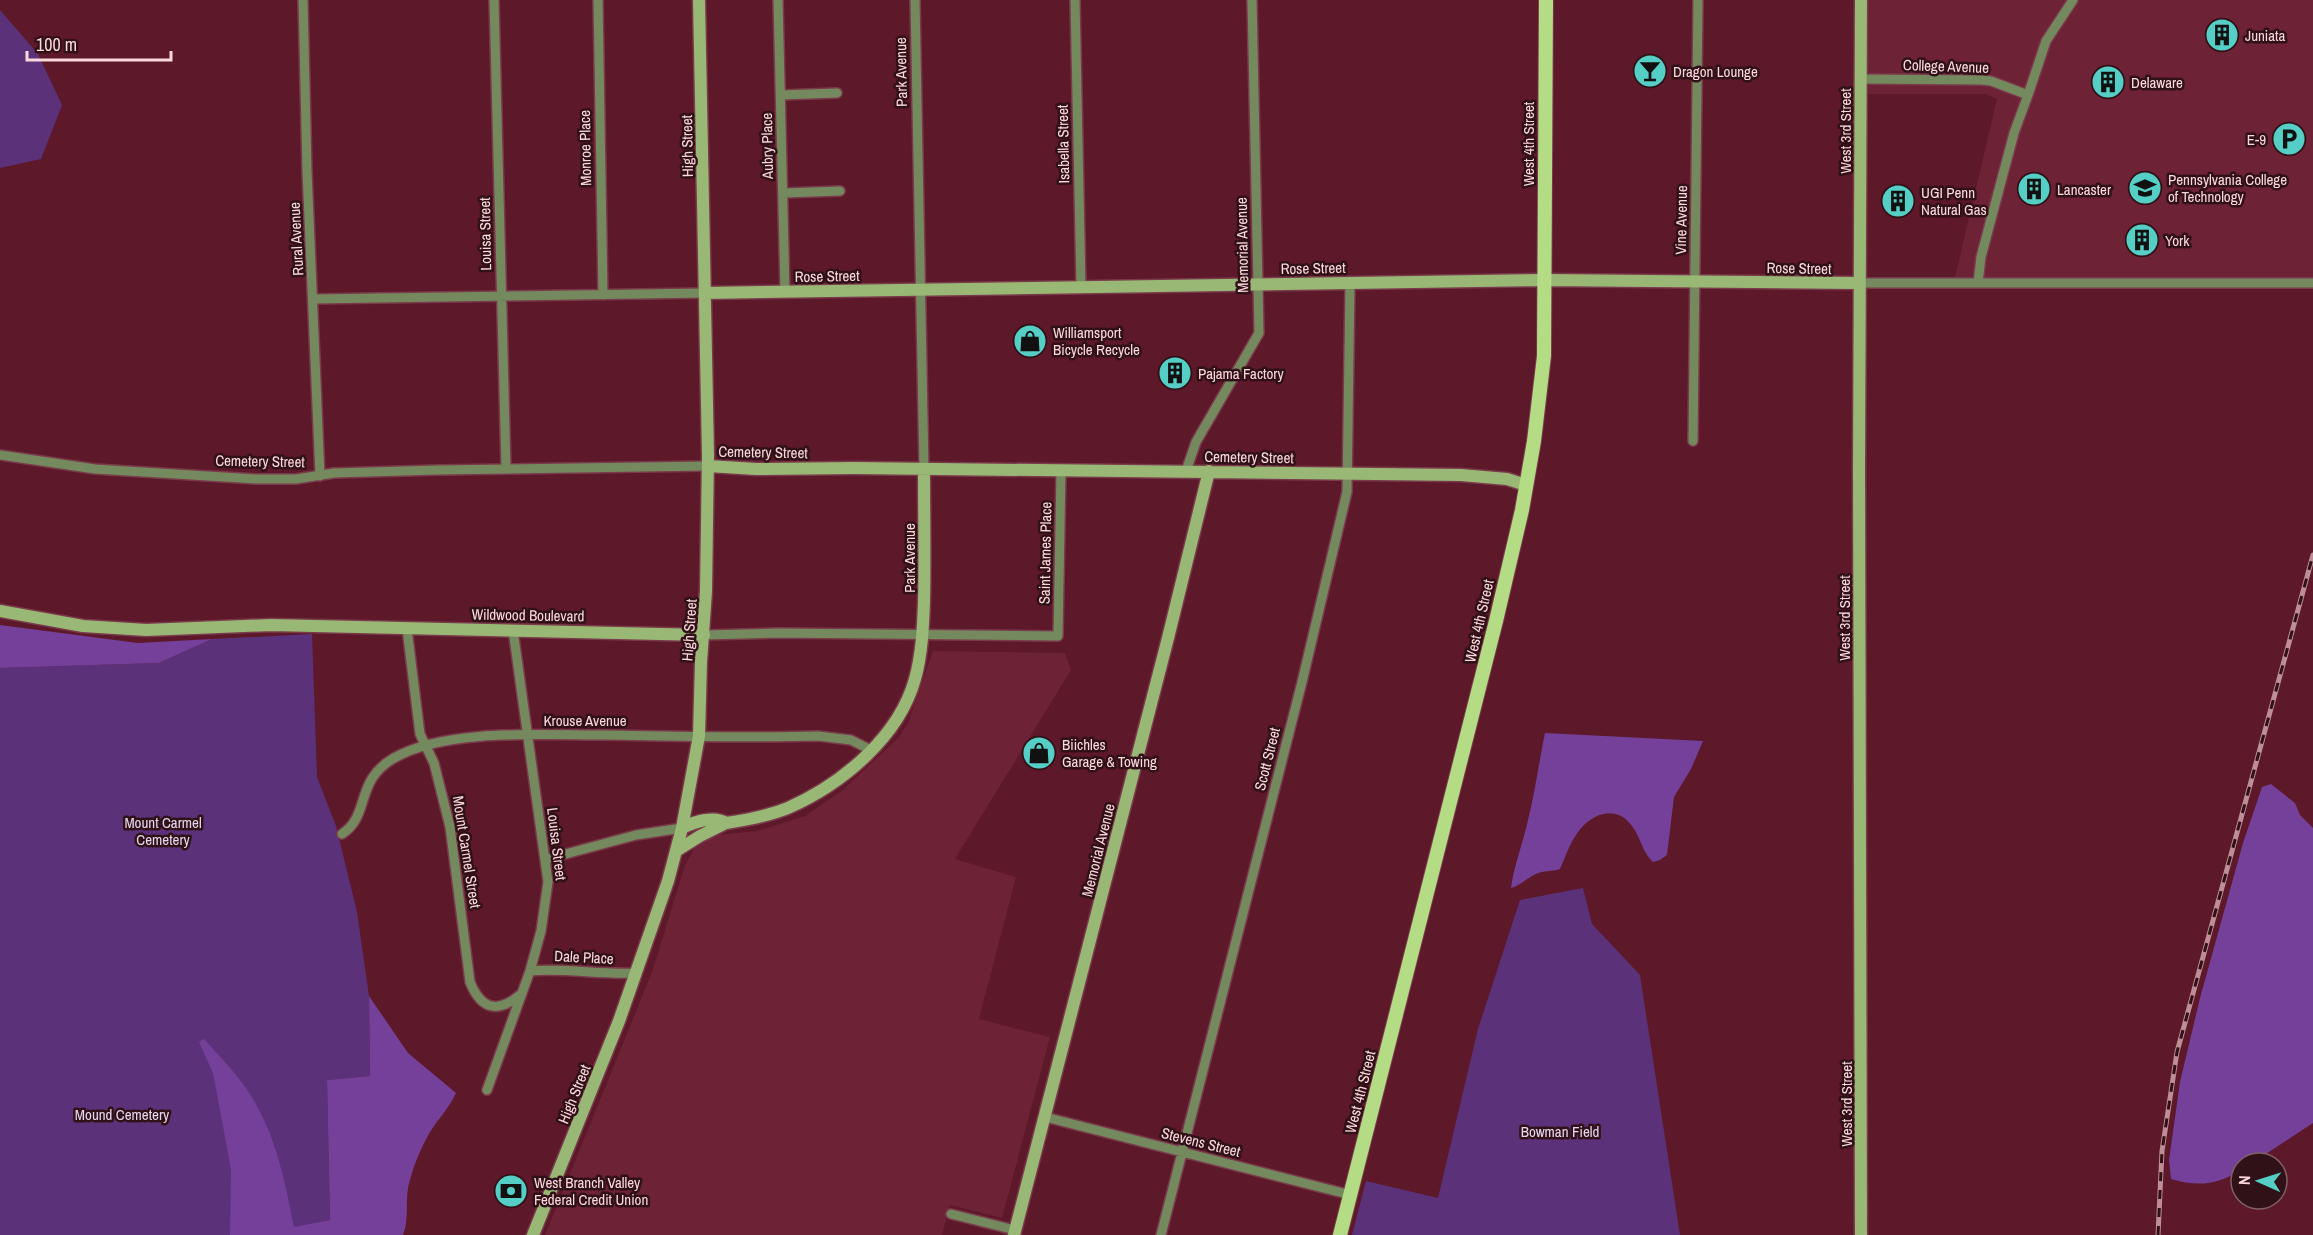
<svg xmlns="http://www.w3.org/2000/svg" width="2313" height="1235" viewBox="0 0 2313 1235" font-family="'Archivo Narrow',sans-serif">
  <rect width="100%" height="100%" fill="#5d182a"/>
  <path fill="#6d2236" d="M1861,0H2313V278L1955,277L1997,99L1986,94H1860Z
    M933,651L1065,653L1071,670L955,859L1016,877L979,1019L1050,1037L1002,1218L950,1205L942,1235H545L652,972L685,865L695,847L716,835L757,831L805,816L843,790L899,737L908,723Z"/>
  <path fill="#5b3279" d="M0,10L38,54L62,105L41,159L0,168Z
    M312,634L317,777L336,826L357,912L369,996L370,1076L327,1080L330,1220L261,1235H0V668L159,663L212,639Z
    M1583,888L1592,924L1640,975L1680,1235H1352L1366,1181L1438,1198L1478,1029L1520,900Z"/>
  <path fill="#744099" d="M0,625L138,643L212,639L159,663L0,668Z
    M1545,733L1703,741L1691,769L1674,797L1667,855L1660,860L1653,862C1642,852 1641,838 1632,826C1616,803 1589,814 1576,835C1569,845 1565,858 1560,869C1552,872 1544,870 1536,874C1527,878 1521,885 1511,888C1514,865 1523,843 1528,820C1535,792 1539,762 1545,733Z
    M2271,784L2295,803L2300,815L2313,828V1123L2252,1163H2241V1170C2217,1185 2198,1187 2171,1179L2169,1160L2180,1082L2200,998L2243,843L2262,787Z
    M369,996L408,1053L456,1093C449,1108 439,1118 430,1132C422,1146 414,1164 410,1180C404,1197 410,1218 403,1235H230L231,1169L213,1073L199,1042L204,1039C223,1060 245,1082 258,1108C278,1145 286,1187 294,1227L330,1220L327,1080L370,1076Z"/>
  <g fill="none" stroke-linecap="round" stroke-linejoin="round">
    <defs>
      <path id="street" d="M303,0L307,171L320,476
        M494,0L506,468
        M598,0L603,295
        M778,0L785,292
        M915,0L924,470
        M1075,0L1081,287
        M1860,79L1981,80L1991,81L2028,95L2046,41L2073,0
        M781,95L837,93
        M784,193L840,191
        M1859,283H2313
        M1978,283L1981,257L2014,133L2028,95
        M313,299L705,293
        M1693,441L1698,0
        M0,455L95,469L256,479H296L334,473L438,470L708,466
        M1186,471L1196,442L1259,333L1252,0
        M407,629L420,734L434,763L450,827L470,982C481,1009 497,1014 520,995
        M704,635L778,633L1058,636L1061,471
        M342,834C371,815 354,781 394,758C446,728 545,735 605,735C676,736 747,738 818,736L851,740L871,750
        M547,859L636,835L682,828
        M530,971C566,968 601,975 636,973
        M487,1090L530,971L541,931L548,882L513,630
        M1045,1117L1351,1195
        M951,1214L1015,1230
        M1161,1235L1302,682L1347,492L1350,283"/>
      <path id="secondary" d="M1861,0L1859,468L1861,1235
        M705,293L1545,280L1859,283
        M708,466L756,469L854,468L1461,475L1507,479L1526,485
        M0,611L83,626L146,630L271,625L704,635
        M682,828C694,822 714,815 726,823C747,820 768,816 788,808C842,784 899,737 915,679C922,654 923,628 924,602C925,558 924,514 924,470
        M676,851L700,836L726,823
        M533,1235L619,1021L668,881L682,828L699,736L701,662L706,591L708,455L699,0
        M1014,1235L1168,638L1209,471"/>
      <path id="primary" d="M1340,1235L1496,621L1522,510L1534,441L1544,356L1546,0"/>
    </defs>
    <use href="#street" stroke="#793b4a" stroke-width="12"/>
    <use href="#secondary" stroke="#793b4a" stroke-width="15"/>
    <use href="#primary" stroke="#793b4a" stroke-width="16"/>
    <use href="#street" stroke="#75895f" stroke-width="9"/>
    <use href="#secondary" stroke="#99b875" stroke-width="12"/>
    <use href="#primary" stroke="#b4dc85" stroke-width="14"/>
    <defs>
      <path id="rail" d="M2158,1235L2162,1151L2177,1052L2313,555"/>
    </defs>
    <use href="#rail" stroke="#be8e97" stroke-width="5"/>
    <use href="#rail" stroke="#301117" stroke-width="3" stroke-dasharray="9" stroke-linecap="butt"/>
  </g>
  <defs>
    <symbol id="building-disc" viewBox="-11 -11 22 22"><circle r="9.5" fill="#55cec5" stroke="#301117"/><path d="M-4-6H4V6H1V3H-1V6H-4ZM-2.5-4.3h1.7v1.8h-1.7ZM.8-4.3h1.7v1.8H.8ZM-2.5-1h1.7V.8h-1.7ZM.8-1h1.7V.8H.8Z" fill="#111"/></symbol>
    <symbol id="bar-disc" viewBox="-11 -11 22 22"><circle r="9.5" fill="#55cec5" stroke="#301117"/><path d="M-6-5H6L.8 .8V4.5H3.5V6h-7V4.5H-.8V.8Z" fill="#111"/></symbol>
    <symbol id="parking-disc" viewBox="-11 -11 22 22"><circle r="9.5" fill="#55cec5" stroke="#301117"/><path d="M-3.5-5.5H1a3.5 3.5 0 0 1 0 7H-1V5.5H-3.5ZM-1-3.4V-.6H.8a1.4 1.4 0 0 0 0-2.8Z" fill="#111"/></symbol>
    <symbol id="university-disc" viewBox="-11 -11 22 22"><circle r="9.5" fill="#55cec5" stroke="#301117"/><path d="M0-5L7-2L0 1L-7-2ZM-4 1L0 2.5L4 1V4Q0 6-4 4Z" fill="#111"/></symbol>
    <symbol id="shop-disc" viewBox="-11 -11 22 22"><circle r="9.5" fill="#55cec5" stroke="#301117"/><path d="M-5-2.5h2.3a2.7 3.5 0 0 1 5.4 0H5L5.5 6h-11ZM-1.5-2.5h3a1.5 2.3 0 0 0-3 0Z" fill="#111"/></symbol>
    <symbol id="bank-disc" viewBox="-11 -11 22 22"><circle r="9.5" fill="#55cec5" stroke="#301117"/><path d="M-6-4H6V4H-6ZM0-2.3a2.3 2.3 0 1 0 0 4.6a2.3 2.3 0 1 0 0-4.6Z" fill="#111"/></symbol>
  </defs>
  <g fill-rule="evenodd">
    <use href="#building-disc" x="2203" y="16" width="38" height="38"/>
    <use href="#bar-disc" x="1631" y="52" width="38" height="38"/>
    <use href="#building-disc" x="2089" y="63" width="38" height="38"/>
    <use href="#parking-disc" x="2270" y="120" width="38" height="38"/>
    <use href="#university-disc" x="2126" y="169" width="38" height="38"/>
    <use href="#building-disc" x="2015" y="170" width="38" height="38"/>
    <use href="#building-disc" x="1879" y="182" width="38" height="38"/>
    <use href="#building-disc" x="2123" y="221" width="38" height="38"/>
    <use href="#shop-disc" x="1011" y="322" width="38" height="38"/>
    <use href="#building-disc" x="1156" y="354" width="38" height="38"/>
    <use href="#shop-disc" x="1020" y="734" width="38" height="38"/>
    <use href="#bank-disc" x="492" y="1172" width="38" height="38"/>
  </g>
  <g text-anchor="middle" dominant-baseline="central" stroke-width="5" stroke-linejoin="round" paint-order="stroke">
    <g font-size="15" fill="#fbd8dc" stroke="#301117" text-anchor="start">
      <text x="2245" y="35">Juniata</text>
      <text x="1673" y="71">Dragon Lounge</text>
      <text x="2131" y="82">Delaware</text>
      <text x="2266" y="139" text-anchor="end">E-9</text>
      <text x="2168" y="179">Pennsylvania College<tspan x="2168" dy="17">of Technology</tspan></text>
      <text x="2057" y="189">Lancaster</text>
      <text x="1921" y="192">UGI Penn<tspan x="1921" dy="17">Natural Gas</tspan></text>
      <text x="2165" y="240">York</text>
      <text x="1053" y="332">Williamsport<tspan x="1053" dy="17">Bicycle Recycle</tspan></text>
      <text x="1198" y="373">Pajama Factory</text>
      <text x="1062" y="744">Biichles<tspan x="1062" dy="17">Garage &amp; Towing</tspan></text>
      <text x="534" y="1182">West Branch Valley<tspan x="534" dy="17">Federal Credit Union</tspan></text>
    </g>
    <g font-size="15" fill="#fbd8dc" stroke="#301117">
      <text transform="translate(1946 66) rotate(2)">College Avenue</text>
      <text transform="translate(901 72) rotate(-91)">Park Avenue</text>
      <text transform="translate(1845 131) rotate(-90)">West 3rd Street</text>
      <text transform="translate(1063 144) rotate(-91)">Isabella Street</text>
      <text transform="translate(1528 144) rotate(-90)">West 4th Street</text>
      <text transform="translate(687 146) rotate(-91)">High Street</text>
      <text transform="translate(767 146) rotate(-91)">Aubry Place</text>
      <text transform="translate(585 148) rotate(-91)">Monroe Place</text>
      <text transform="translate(1681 220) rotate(-89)">Vine Avenue</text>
      <text transform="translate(485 234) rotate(-91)">Louisa Street</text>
      <text transform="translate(296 239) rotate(-93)">Rural Avenue</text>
      <text transform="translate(1242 245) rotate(-91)">Memorial Avenue</text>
      <text transform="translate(1313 268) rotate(-1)">Rose Street</text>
      <text transform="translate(1799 268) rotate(1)">Rose Street</text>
      <text transform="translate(827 276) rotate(-1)">Rose Street</text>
      <text transform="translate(763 452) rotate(1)">Cemetery Street</text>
      <text transform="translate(1249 457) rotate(1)">Cemetery Street</text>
      <text transform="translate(260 461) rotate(1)">Cemetery Street</text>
      <text transform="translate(1045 553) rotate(-89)">Saint James Place</text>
      <text transform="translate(909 558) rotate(-90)">Park Avenue</text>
      <text transform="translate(528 615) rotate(1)">Wildwood Boulevard</text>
      <text transform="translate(1844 618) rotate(-90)">West 3rd Street</text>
      <text transform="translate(1479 621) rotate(-77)">West 4th Street</text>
      <text transform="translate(689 630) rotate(-86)">High Street</text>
      <text x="585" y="720">Krouse Avenue</text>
      <text transform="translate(1267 759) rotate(-76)">Scott Street</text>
      <text transform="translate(557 844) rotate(83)">Louisa Street</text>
      <text transform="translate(1098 850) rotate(-76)">Memorial Avenue</text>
      <text transform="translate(467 852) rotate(81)">Mount Carmel Street</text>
      <text transform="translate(584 957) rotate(3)">Dale Place</text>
      <text transform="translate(1360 1092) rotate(-76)">West 4th Street</text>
      <text transform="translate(574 1094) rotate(-68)">High Street</text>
      <text transform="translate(1846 1104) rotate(-90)">West 3rd Street</text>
      <text transform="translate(1201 1142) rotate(14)">Stevens Street</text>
    </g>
    <g font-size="15" fill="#e4d7ef" stroke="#301117">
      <text x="163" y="822">Mount Carmel<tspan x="163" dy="17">Cemetery</tspan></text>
      <text x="122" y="1114">Mound Cemetery</text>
      <text x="1560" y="1131">Bowman Field</text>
    </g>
  </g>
  <g transform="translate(2259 1181) rotate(273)"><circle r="28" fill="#301117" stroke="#816166" stroke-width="1.5"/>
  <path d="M0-4.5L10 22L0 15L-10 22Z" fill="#55cec5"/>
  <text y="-9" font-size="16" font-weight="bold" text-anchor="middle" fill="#fbd8dc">N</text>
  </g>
  <path d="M27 51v9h144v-9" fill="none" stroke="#fbd8dc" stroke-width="3"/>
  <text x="36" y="51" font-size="18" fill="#fbd8dc" stroke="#301117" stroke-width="4.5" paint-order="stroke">100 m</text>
</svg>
